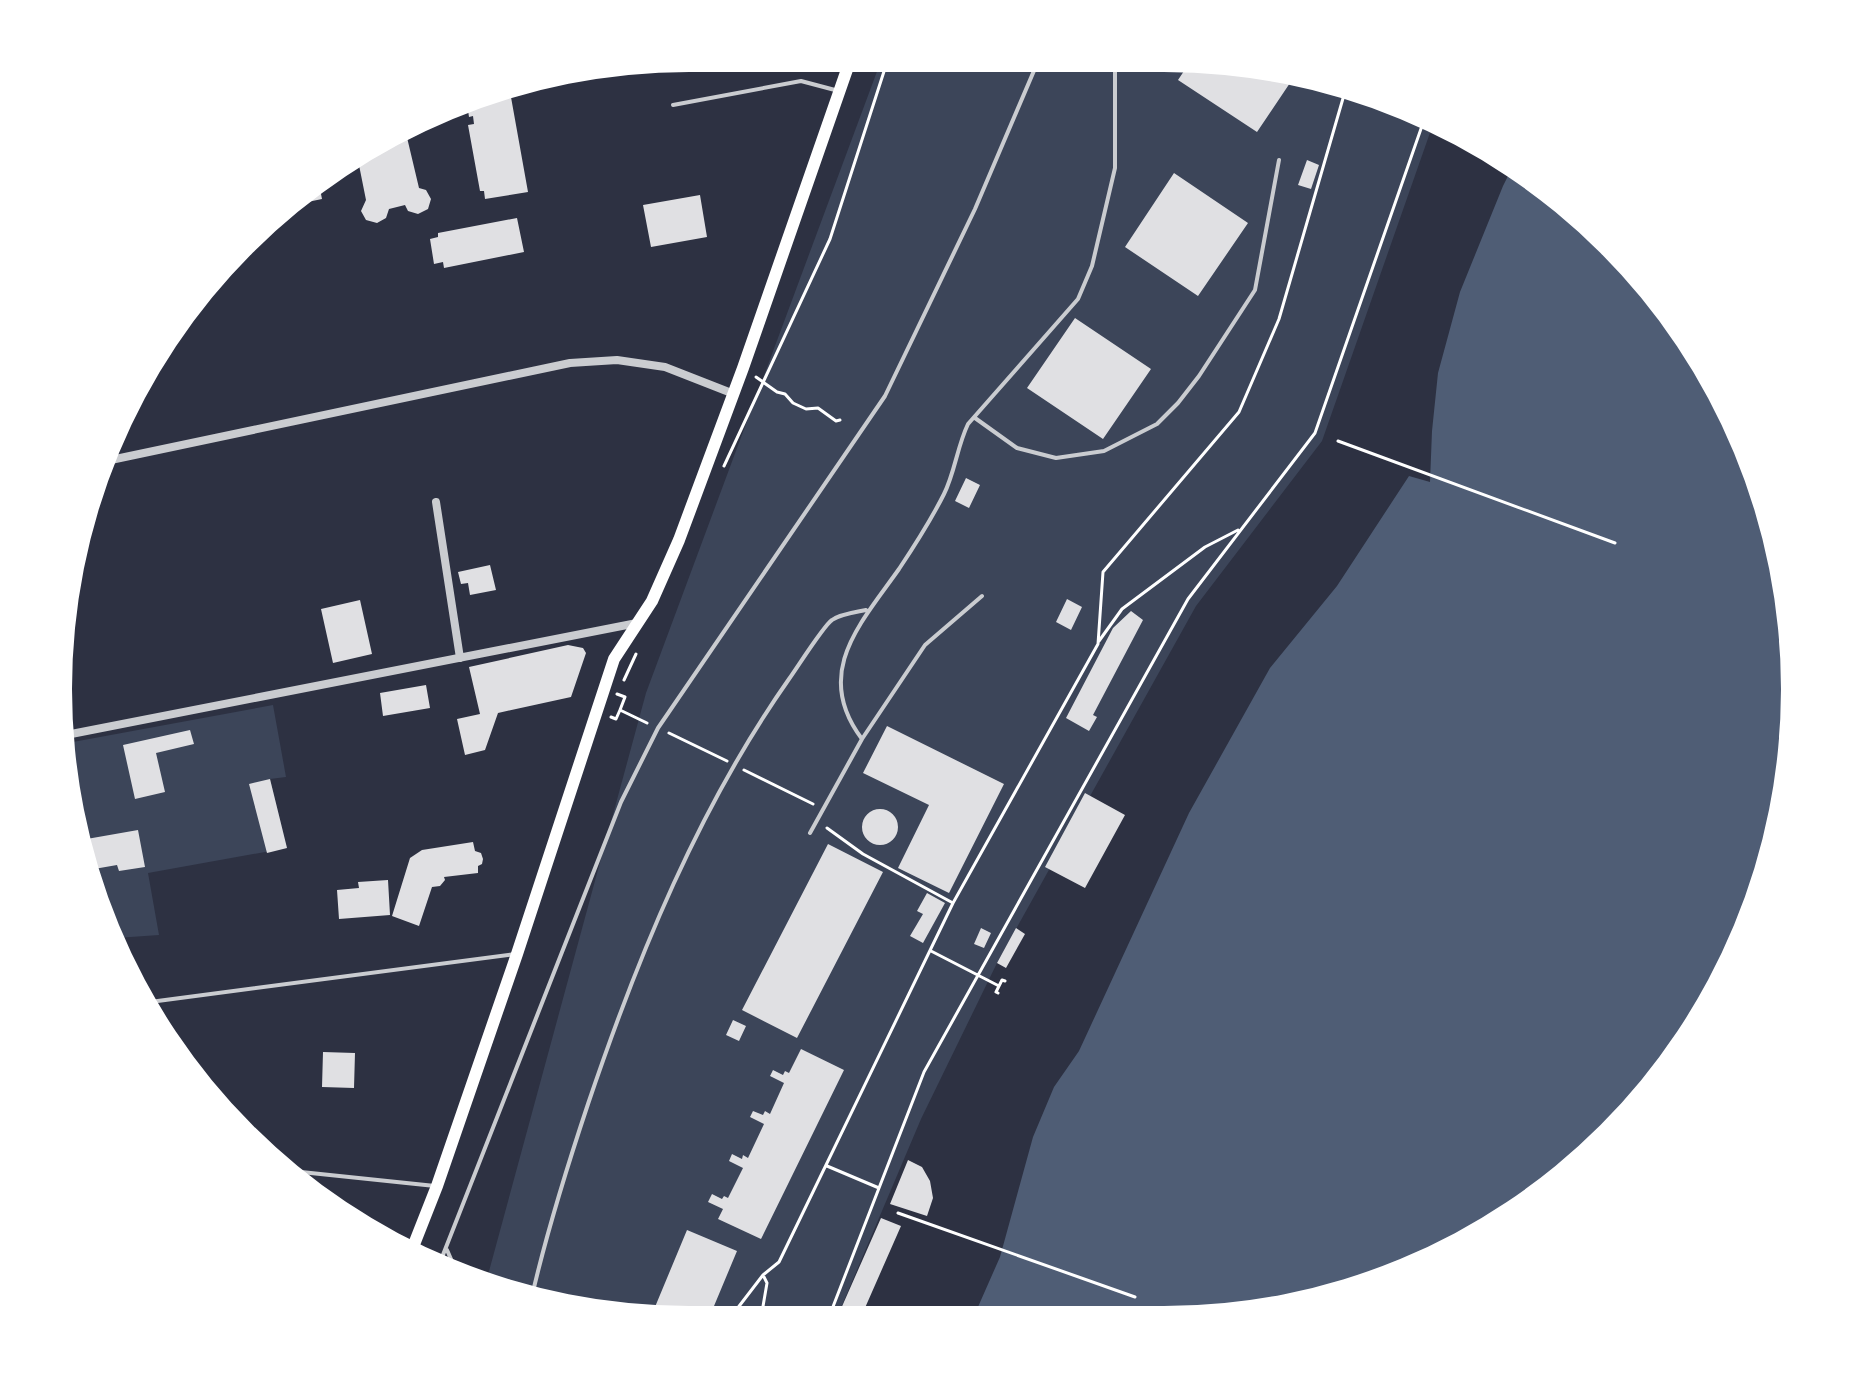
<svg xmlns="http://www.w3.org/2000/svg" width="1853" height="1378" viewBox="0 0 1853 1378" font-family="'Work Sans',sans-serif">
  <rect width="100%" height="100%" fill="#2d3142"/>
  <path fill="#3c4559" d="M882,58L1205,59L1327,79L1432,127L1322,441L1196,606L997,963L921,1119L837,1317L647,1319L487,1287L485,1286L646,693Z
    M273,705L286,777L270,779L287,848L148,873L159,935L116,938L92,892L62,744Z"/>
  <path fill="#4f5d75" d="M1514,164L1665,305L1730,410L1774,526L1794,648L1790,772L1761,892L1710,1005L1638,1105L1548,1190L1405,1272L1247,1315L974,1316L1000,1257L1033,1137L1054,1087L1079,1051L1189,813L1270,668L1337,586L1409,476L1430,482L1432,431L1438,373L1460,292L1503,186Z"/>
  <path fill="#e0e0e3" d="M1192,59H1205L1296,74L1257,132L1178,80Z
    M509,86L528,192L485,199L484,191H480L468,125L474,124L473,116L469,117L467,104Z
    M405,129L419,188L426,190L431,199L428,209L418,214L408,211L405,205L389,209L386,218L377,223L366,220L361,211L366,200L357,155L373,143Z
    M1307,160L1319,165L1311,189L1298,185Z
    M1174,173L1248,223L1198,296L1125,247Z
    M319,184L322,199L293,205Z
    M700,195L707,237L651,247L643,205Z
    M517,218L524,252L444,268L443,262L434,264L430,239L438,237V233Z
    M1075,318L1151,369L1103,439L1027,388Z
    M966,478L980,485L969,508L955,501Z
    M490,565L496,590L470,595L468,583L461,584L458,572Z
    M1067,599L1082,607L1071,630L1056,622Z
    M360,600L372,654L333,663L321,609Z
    M1131,611L1143,620L1093,715L1097,717L1089,731L1066,718L1113,628Z
    M568,645L583,648L586,653L571,697L498,713L485,750L465,755L457,719L480,714L469,667Z
    M426,685L430,708L383,716L380,693Z
    M887,726L1004,784L949,893L898,868L929,805L863,773Z
    M190,730L194,744L156,753L165,792L135,799L123,745Z
    M270,779L287,848L267,853L249,784Z
    M1085,793L1125,815L1085,888L1045,867Z
    M862 827a18 18 0 1 1 36 0a18 18 0 1 1-36 0Z
    M138,830L145,867L119,871L117,865L94,869L98,890L91,891L81,840Z
    M473,842L475,851L481,853L483,859L482,864L478,866V873L444,877L445,880L440,886L432,887L419,926L392,916L410,858L422,850Z
    M828,844L883,872L797,1038L742,1010Z
    M388,880L390,915L339,919L337,890L359,888L358,882Z
    M927,893L945,903L923,943L910,936L923,914L917,911Z
    M981,928L991,933L984,948L974,944Z
    M1016,928L1025,934L1006,968L997,963Z
    M733,1020L746,1026L739,1041L726,1035Z
    M801,1049L844,1070L761,1239L718,1219L723,1209L708,1202L712,1194L722,1199L724,1196L728,1198L743,1168L729,1161L732,1154L742,1159L743,1155L748,1158L764,1124L750,1117L753,1111L763,1115L765,1111L770,1114L784,1083L770,1076L773,1070L783,1075L785,1071L789,1073Z
    M323,1052L355,1053L354,1088L322,1087Z
    M908,1160L922,1167L930,1181L933,1198L927,1216L890,1204Z
    M881,1218L901,1226L861,1317H853L840,1311Z
    M687,1230L737,1251L709,1318L650,1319Z"/>
  <g fill="none" stroke-linecap="round" stroke-linejoin="round">
    <path stroke="#fff" stroke-width="3" d="M756,377L777,392L785,394L793,403L806,409L818,408L836,421L840,420
      M1338,441L1615,543
      M724,466L830,239L888,59
      M1099,641L1122,609L1205,547L1238,530
      M624,680L636,654
      M617,694L625,697L620,710L647,723
      M611,717L616,719L620,710
      M669,733L727,761
      M744,770L813,804
      M827,828L863,854L953,903
      M931,951L999,986
      M998,993L996,992L1002,980L1005,981
      M827,1166L879,1188
      M898,1213L1135,1297
      M829,1317L924,1072L1188,599L1315,433L1423,123
      M730,1318L763,1275L779,1262L953,903L1098,644L1103,572L1239,412L1279,319L1346,88
      M761,1318L767,1283L763,1275"/>
    <path stroke="#caccd0" stroke-width="4" d="M673,105L801,81L835,90
      M215,281L224,277L227,272L226,266
      M975,418L1017,448L1056,458L1104,451L1157,424L1178,403L1199,376L1255,290L1279,160
      M862,739L925,645L982,596
      M810,833L862,739C812,673 861,623 899,569C915,545 931,520 944,494C955,472 957,447 968,424L1078,299L1092,266L1115,168V59
      M150,1002L515,954
      M282,1170L435,1186
      M447,1250L457,1273
      M439,1265L621,802L658,728L885,396L975,209L1039,59
      M532,1296C547,1231 567,1167 588,1104C638,956 699,807 789,679C797,668 824,625 832,620C840,614 857,612 866,610"/>
    <path stroke="#caccd0" stroke-width="8" d="M106,461L570,363L617,360L665,367L734,394
      M436,502L460,658
      M61,736L637,623"/>
    <path stroke="#fff" stroke-width="12" d="M411,1252L437,1186L517,954L614,659L652,601L679,540L743,368L851,58"/>
  </g>
  <path d="M0 0H1853V1378H0ZM689 72H1164A617 617 0 0 1 1781 689V689A617 617 0 0 1 1164 1306H689A617 617 0 0 1 72 689V689A617 617 0 0 1 689 72Z" fill="#fff" fill-rule="evenodd"/>
</svg>
